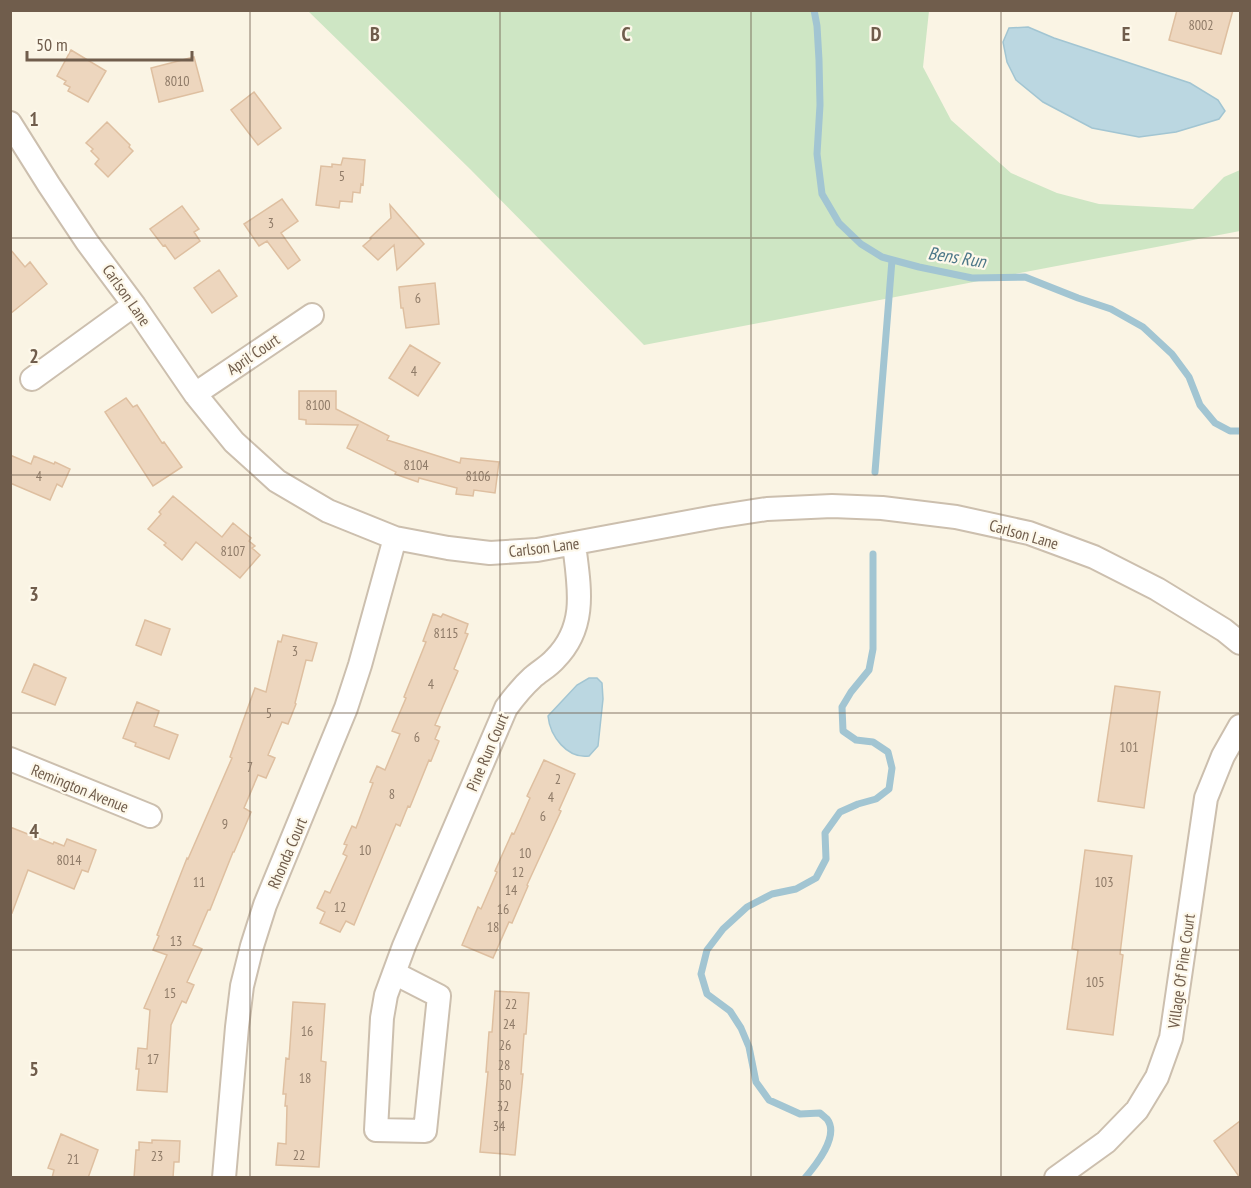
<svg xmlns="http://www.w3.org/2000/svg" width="1251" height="1188" viewBox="0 0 1251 1188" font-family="'PT Sans Narrow',sans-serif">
  <rect width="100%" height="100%" fill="#faf4e4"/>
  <path fill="#cee6c4" d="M308,11H929L923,67L951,120L1011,173L1057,193L1099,204L1193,209L1224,177L1240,170V231L644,345L470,169Z"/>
  <path fill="#bbd7e1" stroke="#a2c5d2" stroke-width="1.5" d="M1028,27L1054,38L1190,83L1218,100L1225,111L1219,119L1176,132L1139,137L1092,128L1043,102L1016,80L1007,62L1003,42L1009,28Z
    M589,678H597L602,683L603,699L598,746L589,756C567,759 550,736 548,716L577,685Z"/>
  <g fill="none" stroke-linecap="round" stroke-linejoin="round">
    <path stroke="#a2c5d2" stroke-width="7" d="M814,10L817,26L819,60L820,105L817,154L822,194L839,223L861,244L882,257L919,267L972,278L1025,277L1078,298L1111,309L1143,327L1172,354L1189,377L1200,405L1215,423L1230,431H1240
      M875,472L892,260
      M805,1178C816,1165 840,1136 827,1119C825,1117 822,1115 820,1113L800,1114L769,1100L756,1082L749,1047L741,1028L730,1011L707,994L701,974L707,950L723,929L747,907L772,894L796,889L816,878L826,859L825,833L840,812L858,804L876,799L889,789L892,768L888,752L873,742L856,740L843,731L842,707L851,692L869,670L873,649V554"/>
  </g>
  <path fill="#edd6be" stroke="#debfa0" stroke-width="1.5" d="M1177,10H1233L1221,54L1169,40Z
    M71,50L106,71L88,102L68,91L70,87L64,84L66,81L57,76Z
    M194,57L203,91L159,102L151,68Z
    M254,92L281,128L258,145L231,110Z
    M107,122L130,145L129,147L133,151L108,177L95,164L99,159L91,151L93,149L86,143Z
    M343,158L365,160L363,185L361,184L360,193L353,192L352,202L340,201L339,208L316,205L321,166L332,167V164L341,165Z
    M282,199L298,221L281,233L300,260L288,269L267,241L259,246L244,224Z
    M390,205L424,244L397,270L394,245L378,260L363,246L371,239L370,238L391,218Z
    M182,206L199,229L194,232L200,241L175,259L165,245L163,246L150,229Z
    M10,249L25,267L30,262L47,284L10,314Z
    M219,270L237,296L212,313L194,288Z
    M435,283L439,324L406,328L403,308H401L399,287Z
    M410,345L440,363L418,396L389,378Z
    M299,391H336V409L389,436L387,440L460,463L461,458L499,462L495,493L474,490L473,496L456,494L457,488L419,478L418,482L395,474L396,472L347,448L358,425L306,424V420L299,419Z
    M126,398L133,407L137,405L162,443L164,442L182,467L153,486L105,412Z
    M10,455L31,464L34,456L54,464L55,462L70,469L62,487L57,484L50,500L10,483Z
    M173,496L222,537L233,523L251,538L249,541L255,546L252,548L260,555L240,578L196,542L182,560L164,545L166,543L148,529L161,514L159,512Z
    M433,614L441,617L443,614L468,624L465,633L468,634L454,669L458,671L435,725L440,727L435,739L439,741L431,761L429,760L410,807L408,806L400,826L396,824L354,925L346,921L340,932L320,923L325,912L317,908L325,891L330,893L347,856L343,854L347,845L344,844L352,826L356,828L373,783L370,782L377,766L385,770L400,734L392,731L406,698L404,697L426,642L423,641Z
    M145,620L170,629L161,655L136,645Z
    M283,635L317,643L312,661L306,660L295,703L296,704L288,724L282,722L268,755L275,758L266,778L258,775L244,808L251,812L234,852H233L210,910H208L193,945L202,949L187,982L194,985L186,1003L182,1001L171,1025L167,1092L137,1090L139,1069H136L138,1048L147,1049L150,1010L144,1008L167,955L153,950L159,936L157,935L187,858L188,859L232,758L230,757L255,688L266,692L278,641L281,642Z
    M34,664L66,678L55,705L22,692Z
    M1115,686L1160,692L1144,808L1098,801Z
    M137,702L159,711L154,726L178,735L169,759L135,746L136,743L123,738Z
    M544,760L575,774L559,810L561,811L527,885L528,886L512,923L509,922L493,958L462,945L478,907L481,909L497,872L495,871L512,833L514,834L530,798L527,796Z
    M10,827L53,844L54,842L64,846L67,839L96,850L88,872L82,870L74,889L28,870L12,913L10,912Z
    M1085,850L1132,856L1120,954L1123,955L1113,1035L1067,1029L1078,950L1072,949Z
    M495,991L529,993L526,1034H524L521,1074H523L515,1155L480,1152L488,1072H486L489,1032H492Z
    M293,1002L325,1004L321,1061L326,1062L319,1167L276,1165L278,1143L286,1144L287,1106H285L286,1094H283L286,1058L289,1059Z
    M1240,1121V1178L1214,1141Z
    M61,1134L98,1150L88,1178H52L54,1170L48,1168Z
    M152,1140L180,1141L179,1162H174L173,1178H134L136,1150H139V1142L152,1143Z"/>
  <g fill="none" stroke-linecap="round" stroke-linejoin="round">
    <defs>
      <path id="minor" d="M10,123L49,185L87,242L134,305L195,394L234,442L277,481L328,511L395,538L448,548L490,553L537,550L715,517L767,509L832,506L882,508L956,517L1029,533L1094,557L1157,589L1224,630L1240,643
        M32,379L134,305
        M195,394L312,315
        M10,759L150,816
        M394,973L439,996L425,1131L376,1130L382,1018L386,995L404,946L506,708C514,697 523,686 533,677C540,671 549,666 555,659C588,626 579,586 574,544
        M224,1178L237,1027L242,986L252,946L265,905L346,708L360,665L395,538
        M1056,1178L1106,1142L1137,1110L1157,1077L1171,1038L1206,798L1223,756L1240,726"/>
    </defs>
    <use href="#minor" stroke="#ccbfae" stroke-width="26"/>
    <use href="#minor" stroke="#fff" stroke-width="22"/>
  </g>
  <path fill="none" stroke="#705d4c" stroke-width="1.5" stroke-opacity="0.55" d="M250,10V1178M500,10V1178M751,10V1178M1001,10V1178M10,238H1240M10,475H1240M10,713H1240M10,950H1240"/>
  <g text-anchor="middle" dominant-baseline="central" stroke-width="4.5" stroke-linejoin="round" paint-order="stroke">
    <g font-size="14" fill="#8f7b68">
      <text x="1201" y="25">8002</text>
      <text x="177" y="81">8010</text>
      <text x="342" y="176">5</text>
      <text x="271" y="223">3</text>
      <text x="418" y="298">6</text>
      <text x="414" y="371">4</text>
      <text x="318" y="405">8100</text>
      <text x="416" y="465">8104</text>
      <text x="39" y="476">4</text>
      <text x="478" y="476">8106</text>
      <text x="233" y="551">8107</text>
      <text x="446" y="633">8115</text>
      <text x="295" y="651">3</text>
      <text x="431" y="684">4</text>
      <text x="269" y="713">5</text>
      <text x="417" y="737">6</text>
      <text x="1129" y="747">101</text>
      <text x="250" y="767">7</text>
      <text x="558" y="779">2</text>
      <text x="392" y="794">8</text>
      <text x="551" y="797">4</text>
      <text x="543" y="816">6</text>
      <text x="225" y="824">9</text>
      <text x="365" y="850">10</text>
      <text x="525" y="853">10</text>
      <text x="69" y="860">8014</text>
      <text x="518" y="872">12</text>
      <text x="199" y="882">11</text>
      <text x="1104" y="882">103</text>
      <text x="511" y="890">14</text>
      <text x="340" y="907">12</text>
      <text x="503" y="909">16</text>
      <text x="493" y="927">18</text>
      <text x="176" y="941">13</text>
      <text x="1095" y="982">105</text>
      <text x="170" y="993">15</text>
      <text x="511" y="1004">22</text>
      <text x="509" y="1024">24</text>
      <text x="307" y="1031">16</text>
      <text x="505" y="1045">26</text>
      <text x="153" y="1059">17</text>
      <text x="504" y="1065">28</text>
      <text x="305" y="1078">18</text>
      <text x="505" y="1085">30</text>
      <text x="503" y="1106">32</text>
      <text x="499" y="1126">34</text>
      <text x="299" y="1155">22</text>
      <text x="157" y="1156">23</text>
      <text x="73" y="1159">21</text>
    </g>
    <g font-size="16" fill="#705d4c" stroke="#fdf8ea">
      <text transform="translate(127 295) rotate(55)">Carlson Lane</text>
      <text transform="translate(253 354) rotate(-34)">April Court</text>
      <text transform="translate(1024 534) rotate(16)">Carlson Lane</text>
      <text transform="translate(544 547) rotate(-7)">Carlson Lane</text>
      <text transform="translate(487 752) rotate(-67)">Pine Run Court</text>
      <text transform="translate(80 788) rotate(22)">Remington Avenue</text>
      <text transform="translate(287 853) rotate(-67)">Rhonda Court</text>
      <text transform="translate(1181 971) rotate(-82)">Village Of Pine Court</text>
    </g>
    <g font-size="18" font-style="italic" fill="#4c7788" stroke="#fdf8ea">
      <text transform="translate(957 257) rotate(9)">Bens Run</text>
    </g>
  </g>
  <g font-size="20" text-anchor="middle" font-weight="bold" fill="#705d4c" stroke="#fdf8ea" stroke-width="4.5" stroke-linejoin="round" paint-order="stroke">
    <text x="375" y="41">B</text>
    <text x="626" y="41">C</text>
    <text x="876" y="41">D</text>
    <text x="1126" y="41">E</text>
    <text x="34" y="126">1</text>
    <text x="34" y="363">2</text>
    <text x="34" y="601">3</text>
    <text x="34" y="838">4</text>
    <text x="34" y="1076">5</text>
  </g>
  <rect width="1251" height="1188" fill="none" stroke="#705d4c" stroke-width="24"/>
  <path d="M27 51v9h165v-9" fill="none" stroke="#705d4c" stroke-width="3"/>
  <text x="36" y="51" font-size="18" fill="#705d4c" stroke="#fdf8ea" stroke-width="4.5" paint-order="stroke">50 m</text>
</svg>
